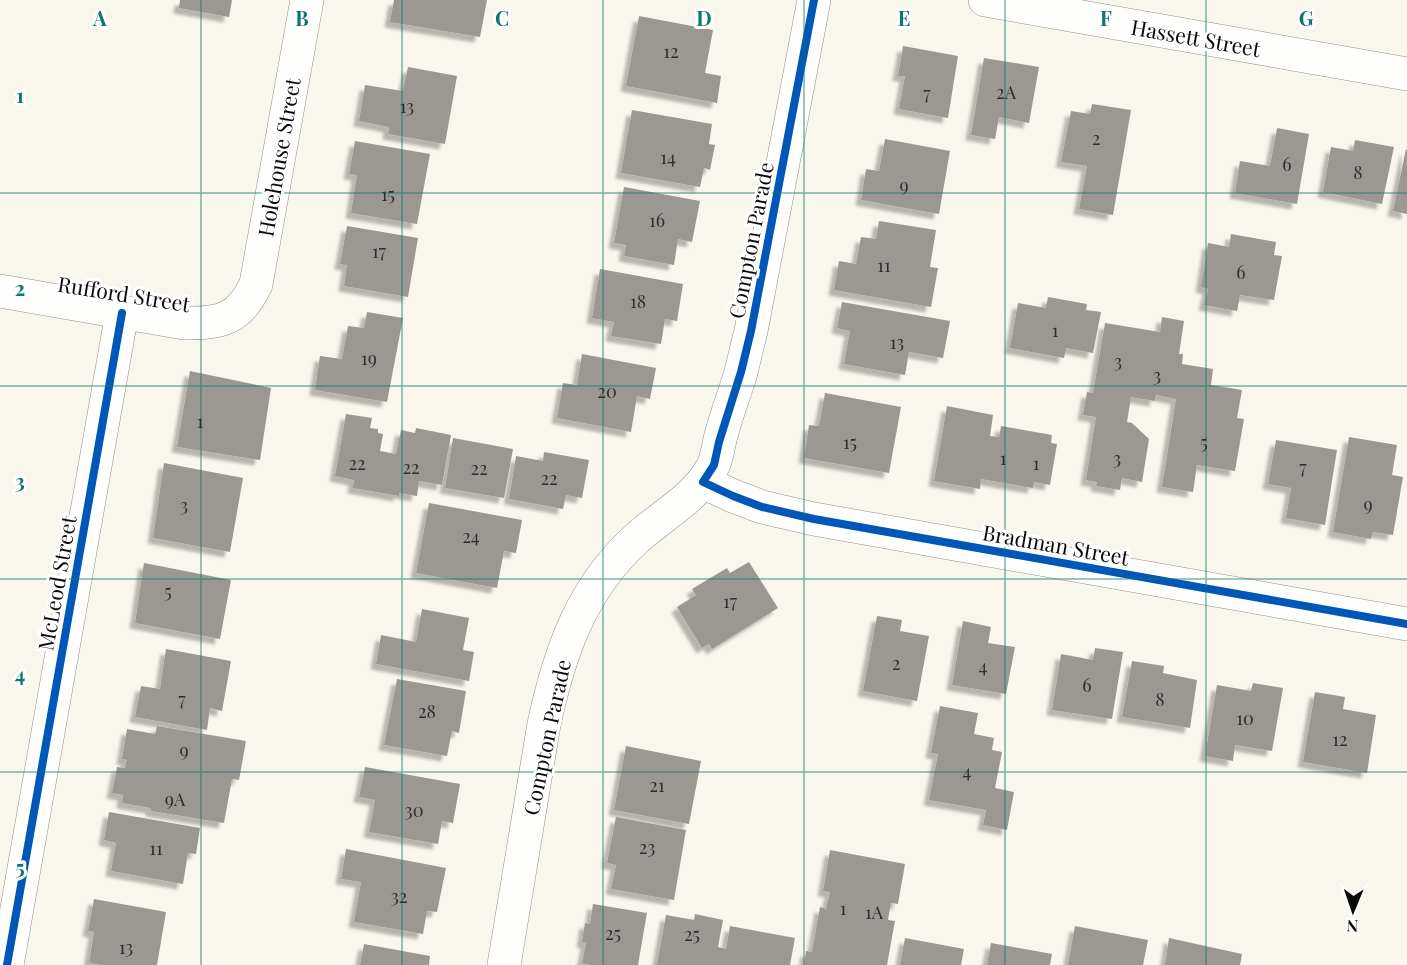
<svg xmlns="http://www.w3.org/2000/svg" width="1407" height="965" viewBox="0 0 1407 965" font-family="'Playfair Display',serif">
  <defs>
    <filter id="shadow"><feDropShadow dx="-5.5" dy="5.5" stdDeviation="1.5" flood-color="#0004"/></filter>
  </defs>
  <rect width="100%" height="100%" fill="#f9f6ed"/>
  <path fill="#9b9894" filter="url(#shadow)" d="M180,0H232L229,17L179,8Z
    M394,0H487L480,37L390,22Z
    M639,16L713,30L705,73L721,76L717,103L626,86Z
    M903,46L958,56L948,118L899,109L905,76H898Z
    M984,58L1039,67L1029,123L999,117L995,139L971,135Z
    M408,67L457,76L445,144L388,134L389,127L359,121L365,85L403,91Z
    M1092,104L1131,110L1113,215L1079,209L1087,166L1061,162L1071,111L1090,114Z
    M632,110L712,124L709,144L715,145L710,170L704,168L700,187L621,173Z
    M1277,128L1309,134L1297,204L1235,193L1240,161L1270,166Z
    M885,139L950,151L939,214L861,200L866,169L879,171Z
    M1355,140L1394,147L1382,204L1323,192L1331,147L1353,151Z
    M355,141L430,154L417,224L351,213L357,175L349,174Z
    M1406,149L1407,150V214L1393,211Z
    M624,187L700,201L692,242L678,239L674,265L624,256L626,245L614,243Z
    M879,221L936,230L930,267L938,268L931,307L834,290L839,261L856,264L861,237L876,239Z
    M347,226L418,238L408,297L344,286L347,265L340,264Z
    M1231,234L1276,242L1274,255L1282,256L1274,300L1240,295L1237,311L1204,305L1208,289L1201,287L1208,243L1229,247Z
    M600,269L683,284L677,321L665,319L661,344L611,336L614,322L592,318Z
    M1048,297L1087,304L1086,310L1101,312L1093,353L1066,348L1064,358L1010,348L1018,303L1046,308Z
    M842,302L950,321L943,358L909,352L905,375L844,364L850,331L837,328Z
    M367,312L403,318L387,402L315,390L320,356L342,359L348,326L364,328Z
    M1162,317L1184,321L1179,354H1183L1182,364L1213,369L1211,385L1242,390L1237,418L1244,419L1235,471L1197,465L1193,492L1162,487L1176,399L1156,395L1155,401L1131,397L1127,422L1132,423L1149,439L1142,482L1122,478L1120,490L1096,486L1097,482L1086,480L1096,417L1083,415L1087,392L1093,393L1105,323L1160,332Z
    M582,354L656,368L650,399L637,396L631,432L557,418L563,383L577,385Z
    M190,371L271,388L260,460L177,447Z
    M825,393L901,407L889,473L804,458L809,425L819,426Z
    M947,406L993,415L990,436L999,437L1001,426L1052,435L1051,443L1057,444L1050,485L1034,482L1033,488L981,479L980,489L934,481Z
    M346,414L372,418L370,428L378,429V433L383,434L380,451L396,454L401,430L415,433L416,428L451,435L442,485L419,481L417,496L399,493V496L353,488L354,480L335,476Z
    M1349,437L1397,445L1392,475L1403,477L1393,535L1373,532L1371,539L1333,532Z
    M453,438L513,449L504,498L445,488Z
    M1276,440L1337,450L1325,525L1286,518L1291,488L1268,484Z
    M544,452L589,460L582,498L566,495L563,509L509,499L516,456L543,461Z
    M164,463L243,478L230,552L153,538Z
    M429,503L522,520L516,553L504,551L497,588L416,573Z
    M749,562L778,608L712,649L709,644L702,648L677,607L696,595L692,589L727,568L730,573Z
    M144,563L231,580L220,639L135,623Z
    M422,609L469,618L463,650L474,652L469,681L376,664L381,635L416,642Z
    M877,616L902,620L900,631L929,636L917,701L863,691Z
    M963,621L991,627L988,643L1015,647L1006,694L952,685Z
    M1095,648L1123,652L1112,719L1052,710L1061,654L1093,660Z
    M166,649L231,661L222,711L210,708L207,730L135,717L141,686L160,689Z
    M1132,661L1164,666L1163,673L1197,680L1190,728L1122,717Z
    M397,679L466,691L459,733L452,731L447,756L384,745Z
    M1253,683L1283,688L1272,751L1235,745L1233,761L1205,756L1217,685L1251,691Z
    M1315,692L1345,697L1343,709L1376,715L1367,773L1303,762Z
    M940,706L978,713L974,734L994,738L992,750L1002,752L995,788L1014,792L1007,830L983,825L986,810L929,800L938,754L931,753Z
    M157,726L246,741L239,780L232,779L224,823L151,811V808L122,803L123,795L112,793L117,767L125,768L127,760L122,759L127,729L155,734Z
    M626,746L701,761L689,824L614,810Z
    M365,767L460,784L453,823L442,821L438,844L369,832L375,800L359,797Z
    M109,812L200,828L196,854L188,853L183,884L111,871L116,843L104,840Z
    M616,817L686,830L674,900L611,889L616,865L607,863Z
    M346,849L446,868L437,912L427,911L423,934L354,922L361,882L341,879Z
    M830,850L905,864L898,904L891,903L888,920L895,921L887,965H804L806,951L812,952L820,907L826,909L830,892L823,891Z
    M94,899L166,912L157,965H102L89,963L94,932L88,931Z
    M593,904L647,913L638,965H591L582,963L586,943L582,942L585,923L590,924Z
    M695,914L723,920L718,947L726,949L730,926L795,938L790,965H657L666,915L694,920Z
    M1075,926L1148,940L1143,965H1068Z
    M905,938L964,949L961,965H900Z
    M1169,938L1242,954L1240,965H1165Z
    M991,943L1052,954L1050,965H987Z
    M364,944L430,956L429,965H360Z"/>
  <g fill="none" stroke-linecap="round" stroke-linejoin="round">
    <defs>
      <path id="minor" d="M985,0L1407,74
        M0,291L184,323C221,324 240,319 256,284L307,0
        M703,482L733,496L762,507L814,519L1407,624
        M7,965L122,313
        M504,965L544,724C559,654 581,589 636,539C662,515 695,499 712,468C718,457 718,444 722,432C727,413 734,395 740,376C744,361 747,346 751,331L814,0"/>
    </defs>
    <use href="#minor" stroke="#92908c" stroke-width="34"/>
    <use href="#minor" stroke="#fefefc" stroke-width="33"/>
    <defs>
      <path id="cycleway" d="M814,0L751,331L741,372L719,442L714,465L703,482L733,496L762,507L814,519L1407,624
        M7,965L122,313"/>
    </defs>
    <use href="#cycleway" stroke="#fff" stroke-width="11"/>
    <use href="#cycleway" stroke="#0057b8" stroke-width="8"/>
  </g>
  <path fill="none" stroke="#0f766e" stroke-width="1.5" stroke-opacity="0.55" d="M201,0V965M402,0V965M603,0V965M804,0V965M1005,0V965M1206,0V965M0,193H1407M0,386H1407M0,579H1407M0,772H1407"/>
  <g text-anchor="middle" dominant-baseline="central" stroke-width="6" stroke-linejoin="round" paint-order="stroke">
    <g font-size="18" fill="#2e2e2c">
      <text x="671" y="51">12</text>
      <text x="1006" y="92">2A</text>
      <text x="927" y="93">7</text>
      <text x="407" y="106">13</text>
      <text x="1096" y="138">2</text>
      <text x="668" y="157">14</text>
      <text x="1287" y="164">6</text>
      <text x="1358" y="172">8</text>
      <text x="904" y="185">9</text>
      <text x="388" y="194">15</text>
      <text x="657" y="220">16</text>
      <text x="379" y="251">17</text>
      <text x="884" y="265">11</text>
      <text x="1241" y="272">6</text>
      <text x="638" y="301">18</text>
      <text x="1055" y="330">1</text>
      <text x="897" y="342">13</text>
      <text x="369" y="358">19</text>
      <text x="1118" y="361">3</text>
      <text x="1157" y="375">3</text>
      <text x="607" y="391">20</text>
      <text x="200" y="421">1</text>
      <text x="850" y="442">15</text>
      <text x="1204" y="442">5</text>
      <text x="1003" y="458">1</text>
      <text x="1117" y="458">3</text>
      <text x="357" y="463">22</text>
      <text x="1036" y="463">1</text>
      <text x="411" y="467">22</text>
      <text x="1303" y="467">7</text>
      <text x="479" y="468">22</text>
      <text x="549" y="478">22</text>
      <text x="1368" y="504">9</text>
      <text x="184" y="505">3</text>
      <text x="471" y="536">24</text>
      <text x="168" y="591">5</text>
      <text x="730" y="601">17</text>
      <text x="896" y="663">2</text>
      <text x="983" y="666">4</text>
      <text x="1087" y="685">6</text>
      <text x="182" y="699">7</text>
      <text x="1160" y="699">8</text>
      <text x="427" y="711">28</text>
      <text x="1245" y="718">10</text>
      <text x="1340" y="739">12</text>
      <text x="184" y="750">9</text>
      <text x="967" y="771">4</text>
      <text x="657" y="785">21</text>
      <text x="175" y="799">9A</text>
      <text x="414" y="810">30</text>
      <text x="647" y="847">23</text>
      <text x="156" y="848">11</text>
      <text x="399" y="896">32</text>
      <text x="843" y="908">1</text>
      <text x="874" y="912">1A</text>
      <text x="613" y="933">25</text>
      <text x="692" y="934">25</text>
      <text x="126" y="947">13</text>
    </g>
    <g font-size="21" fill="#0a0a0a" stroke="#fff">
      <text transform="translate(1196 37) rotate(10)">Hassett Street</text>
      <text transform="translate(278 157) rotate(-80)">Holehouse Street</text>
      <text transform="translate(750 240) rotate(-79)">Compton Parade</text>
      <text transform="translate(124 293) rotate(9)">Rufford Street</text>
      <text transform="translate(1056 544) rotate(10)">Bradman Street</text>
      <text transform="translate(56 583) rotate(-80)">McLeod Street</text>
      <text transform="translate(546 737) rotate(-78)">Compton Parade</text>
    </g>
  </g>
  <g font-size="20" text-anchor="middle" font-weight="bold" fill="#0f766e" stroke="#fff" stroke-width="6" stroke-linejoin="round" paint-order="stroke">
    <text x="100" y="26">A</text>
    <text x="302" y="26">B</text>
    <text x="502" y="26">C</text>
    <text x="704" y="26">D</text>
    <text x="904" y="26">E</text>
    <text x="1106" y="26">F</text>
    <text x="1306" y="26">G</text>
    <text x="20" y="103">1</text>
    <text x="20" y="296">2</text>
    <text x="20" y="489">3</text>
    <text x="20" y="682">4</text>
    <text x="20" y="875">5</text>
  </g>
  <g transform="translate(1353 911) rotate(182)" stroke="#ffffff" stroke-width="4.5" paint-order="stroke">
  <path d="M0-4.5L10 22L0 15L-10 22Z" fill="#0a0a0a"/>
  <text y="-9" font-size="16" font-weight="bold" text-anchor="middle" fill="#0a0a0a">N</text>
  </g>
</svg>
